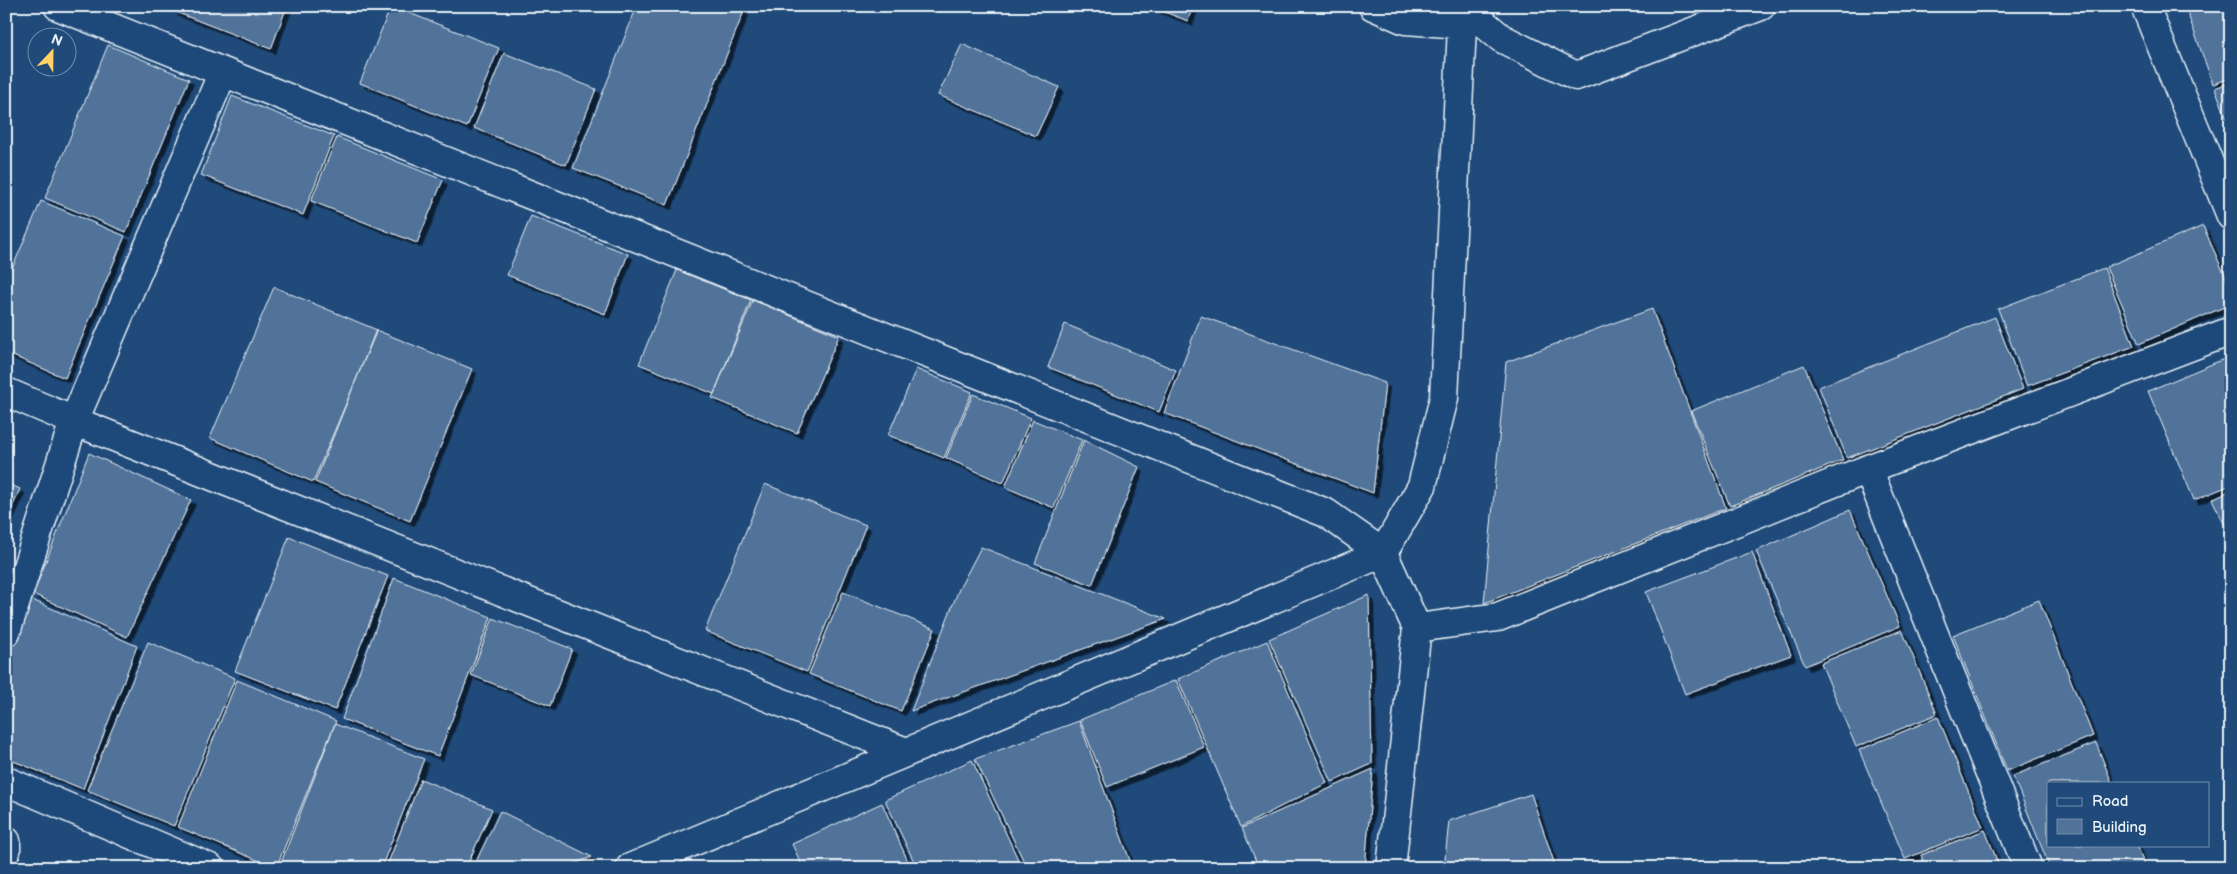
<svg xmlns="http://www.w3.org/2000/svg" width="2237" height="874" viewBox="0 0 2237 874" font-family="'Balsamiq Sans',sans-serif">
  <defs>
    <filter id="shadow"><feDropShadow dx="4.5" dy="4.5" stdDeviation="0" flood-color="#0009"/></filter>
  </defs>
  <rect width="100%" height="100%" fill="#1f4a7a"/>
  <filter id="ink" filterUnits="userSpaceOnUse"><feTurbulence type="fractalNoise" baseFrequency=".02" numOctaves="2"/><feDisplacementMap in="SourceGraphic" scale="10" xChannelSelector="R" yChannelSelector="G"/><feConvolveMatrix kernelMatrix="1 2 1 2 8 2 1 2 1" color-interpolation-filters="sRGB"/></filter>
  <g filter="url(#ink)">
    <path fill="#517399" stroke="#e8f1f8" filter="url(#shadow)" d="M175,6H287L271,49L173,11Z
      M391,6L499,48L467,127L360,83Z
      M637,6H731L744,11L667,205L573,168Z
      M1149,6H1193L1188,21Z
      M2185,6H2231V78L2213,84Z
      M962,44L1059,87L1036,136L938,95Z
      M108,45L189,79L126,232L45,198Z
      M504,53L596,89L566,165L474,128Z
      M2231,82V129L2215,88Z
      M232,96L334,136L303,215L201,175Z
      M337,137L443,180L417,243L311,201Z
      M41,201L125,236L65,378L6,353V283Z
      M531,216L628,254L605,314L507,275Z
      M2203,226L2231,289V304L2139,344L2106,267Z
      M2104,268L2134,346L2027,386L1998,309Z
      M677,270L751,300L714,394L639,364Z
      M274,287L377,330L313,482L210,438Z
      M753,300L839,336L797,433L712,398Z
      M1652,309L1726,508L1484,603L1506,362Z
      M1201,316L1385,383L1373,493L1164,413Z
      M1995,317L2023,389L1847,458L1819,387Z
      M1065,324L1176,370L1159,412L1048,367Z
      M376,330L472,369L410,521L315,482Z
      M2231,356V485L2194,500L2148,391Z
      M1804,365L1843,460L1730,506L1691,411Z
      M916,369L972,392L944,458L888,435Z
      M973,394L1031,418L1003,483L946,458Z
      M1033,420L1082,440L1054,508L1005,487Z
      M1084,440L1139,467L1092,585L1035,563Z
      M89,453L191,500L127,637L33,594Z
      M6,483L20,489L6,522Z
      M765,484L866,525L807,672L705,631Z
      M2231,490V538L2212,499Z
      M1850,510L1900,626L1805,666L1756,551Z
      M289,537L388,576L335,710L235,671Z
      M981,547L1166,619L911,711L959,589Z
      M1752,552L1791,655L1685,694L1646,592Z
      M394,578L491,617L438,756L342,719Z
      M843,592L935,629L901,711L809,674Z
      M1369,595L1372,764L1332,782L1269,639Z
      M30,599L137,646L83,789L6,758V665Z
      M2039,600L2093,736L2007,771L1953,635Z
      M493,618L572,649L550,706L471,675Z
      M1902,630L1937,714L1856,747L1821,663Z
      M1267,641L1327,783L1241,827L1178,679Z
      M148,642L235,678L174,826L87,790Z
      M237,680L336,721L276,868L178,827Z
      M1176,680L1204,747L1107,787L1080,720Z
      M1938,717L1983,827L1905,859L1859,750Z
      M1079,721L1132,866L1027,868L975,759Z
      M335,724L424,759L381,868H279Z
      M2096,743L2112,783H2048V845H2137L2146,868H2050L2013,776Z
      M972,760L1022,868H917L885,800Z
      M1373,769L1365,868H1259L1242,828Z
      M421,779L492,809L466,868H386Z
      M1531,794L1556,868H1444L1449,821Z
      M882,803L911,868H803L792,844Z
      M500,811L592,857L563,868H473Z
      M1985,830L2000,868H1926L1921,855Z"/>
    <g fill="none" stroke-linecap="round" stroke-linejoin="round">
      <defs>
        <path id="minor" d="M58,6L1326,513L1383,553L1417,628L1391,868
          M1373,6L1405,20L1462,24
          M1463,6L1501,38L1576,76L1761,6
          M2145,6L2231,216
          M6,392L74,421L906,752
          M1868,469L2028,868
          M1417,628L1498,617L1868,469L2231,331
          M6,632L74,421L223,72
          M6,781L210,868
          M6,841V851
          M630,868L1383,553L1422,486L1444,398L1463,6"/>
      </defs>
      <use href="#minor" stroke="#e8f1f8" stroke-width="31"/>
      <use href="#minor" stroke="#1f4a7a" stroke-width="28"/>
    </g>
  </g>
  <rect width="2237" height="874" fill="none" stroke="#1f4a7a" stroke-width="25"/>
  <rect x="12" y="12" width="2212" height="849" fill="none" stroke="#e8f1f8" stroke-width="2" filter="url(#ink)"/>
  <rect x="2047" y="782" width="162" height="65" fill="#1f4a7a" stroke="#6f8dac"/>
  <rect x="2057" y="798" width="25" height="8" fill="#1f4a7a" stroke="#6f8dac"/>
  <text x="2092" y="806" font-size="15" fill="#e8f1f8">Road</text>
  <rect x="2057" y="819" width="25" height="15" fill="#517399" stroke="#6f8dac"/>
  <text x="2092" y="832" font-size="15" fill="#e8f1f8">Building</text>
  <g transform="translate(52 52) rotate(22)"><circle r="24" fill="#1f4a7a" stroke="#6f8dac"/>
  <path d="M0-4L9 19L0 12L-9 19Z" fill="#ffd166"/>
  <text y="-8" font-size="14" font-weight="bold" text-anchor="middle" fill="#e8f1f8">N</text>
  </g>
</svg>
